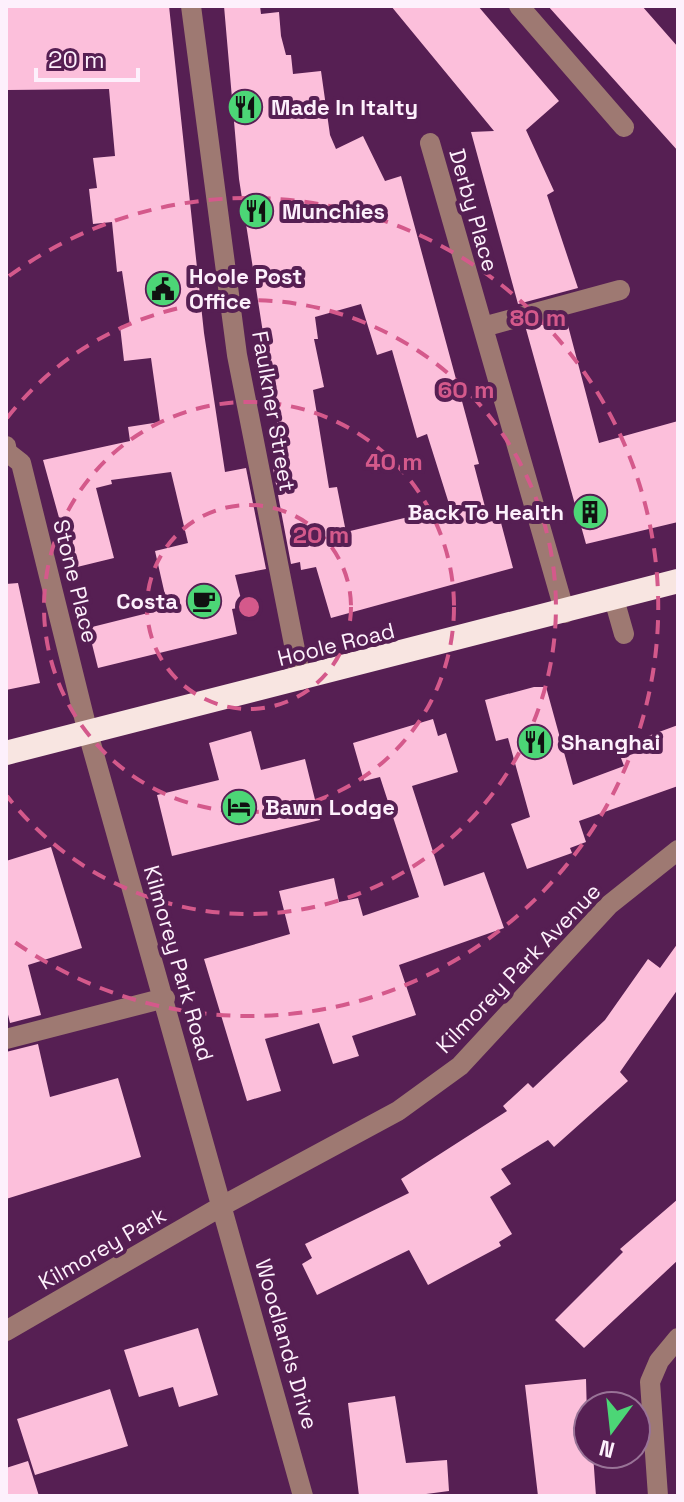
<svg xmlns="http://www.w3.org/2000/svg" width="684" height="1502" viewBox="0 0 684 1502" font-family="'Space Grotesk',sans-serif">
  <rect width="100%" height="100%" fill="#561f53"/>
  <path fill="#fcbfdb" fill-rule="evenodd" d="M6,6H169L204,333L225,472L246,468L266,569L235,575L243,607L232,609L237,634L98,668L88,628L168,608L155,551L188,543L171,472L111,480L112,484L96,488L114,558L73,568L43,460L130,441L128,427L160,422L151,358L124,361L120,326L130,325L122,271L117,272L112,222L93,224L89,189L97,188L93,158L115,156L109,89L7,90Z
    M224,6H260L261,14L279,12L281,36L286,55H291L293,74L321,71L330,135L336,149L363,136L385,181L401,176L479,464L474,465L489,522L500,519L513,568L331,618L316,567L301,570L300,562L291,564L272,463L283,461L239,179ZM361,304L377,355L392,350L417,438L427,434L450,507L346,532L337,487L329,488L313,390L324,387L314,339H318L315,317Z
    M391,6H478L559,101L526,130L554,191L547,195L578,288L518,304L471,132L494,131Z
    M548,6H642L678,47V151Z
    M566,318L599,443L678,421V522L586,544L526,329Z
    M18,583L40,683L6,690V584Z
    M534,687H546L573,785L624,766L621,758L633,754L629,743L678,725V786L579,821L586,842L570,848L572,853L527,869L511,824L530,817L508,738L496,741L485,700Z
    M433,719L438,736L446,733L458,772L412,786L444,886L484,872L504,928L399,965L416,1015L352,1036L359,1056L333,1064L319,1023L265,1039L281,1091L247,1101L204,959L290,934L279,891L334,878L339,902L358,898L363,916L419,897L380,777L364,781L353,743Z
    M251,731L261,770L305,759L320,820L172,856L157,795L219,780L209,743Z
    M51,847L82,948L28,965L41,1015L10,1023L6,1006V861Z
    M678,943V989L620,1072L628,1081L554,1147L548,1140L501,1169L511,1184L490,1197L512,1234L499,1242L501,1246L428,1285L409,1250L317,1295L302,1264L312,1258L305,1244L409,1193L401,1179L507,1111L503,1106L528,1083L533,1088L605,1020L648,959L660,968Z
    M38,1044L50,1097L118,1078L141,1157L6,1199V1052Z
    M678,1199V1260L584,1348L555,1320L623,1252L620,1249Z
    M198,1328L218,1395L179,1407L173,1387L139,1397L124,1350Z
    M586,1379L588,1454H593L596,1496H538L525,1385Z
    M110,1389L128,1446L35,1475L17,1419Z
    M395,1396L406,1463L447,1460L449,1491L411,1496H359L348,1403Z
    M28,1461L39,1496H6V1468Z"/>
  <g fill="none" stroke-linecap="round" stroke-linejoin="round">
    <path stroke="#9e7972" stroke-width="20" d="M191,6L237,355L301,680
      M519,6L624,127
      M430,143L565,613
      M483,327L620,290
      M6,446L7,452L21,463L88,733L303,1496
      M614,599L624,634
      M6,1039L165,998
      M6,1331L222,1206L398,1111L460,1066L609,905L678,850
      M658,1496L650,1382L659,1361L678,1338"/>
    <path stroke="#f8e5e1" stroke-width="24" d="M6,753L678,581"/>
  </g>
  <g fill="none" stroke="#d4598b" stroke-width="4" stroke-dasharray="14 10">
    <circle cx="249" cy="607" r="102"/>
    <circle cx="249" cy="607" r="205"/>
    <path d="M7 418A307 307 0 1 1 7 796"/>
    <path d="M9 276A409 409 0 1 1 9 938"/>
  </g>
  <defs>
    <symbol id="restaurant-disc" viewBox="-11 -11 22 22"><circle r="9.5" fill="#4cd676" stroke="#561f53"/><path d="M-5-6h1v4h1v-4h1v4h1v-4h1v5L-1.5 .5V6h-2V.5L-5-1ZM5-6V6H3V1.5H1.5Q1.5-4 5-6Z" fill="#111"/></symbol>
    <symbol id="civic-disc" viewBox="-11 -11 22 22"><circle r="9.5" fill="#4cd676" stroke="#561f53"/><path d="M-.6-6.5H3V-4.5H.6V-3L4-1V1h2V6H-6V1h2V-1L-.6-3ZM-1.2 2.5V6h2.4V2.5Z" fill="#111"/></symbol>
    <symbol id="building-disc" viewBox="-11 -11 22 22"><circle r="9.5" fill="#4cd676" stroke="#561f53"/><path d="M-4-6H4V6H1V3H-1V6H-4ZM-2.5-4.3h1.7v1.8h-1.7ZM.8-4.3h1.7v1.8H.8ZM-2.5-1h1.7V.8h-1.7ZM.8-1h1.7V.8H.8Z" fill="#111"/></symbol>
    <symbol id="cafe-disc" viewBox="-11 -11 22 22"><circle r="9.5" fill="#4cd676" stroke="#561f53"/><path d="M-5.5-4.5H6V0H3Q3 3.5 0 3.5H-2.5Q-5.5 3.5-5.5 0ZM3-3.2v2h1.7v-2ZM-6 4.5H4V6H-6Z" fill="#111"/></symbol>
    <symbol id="hotel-disc" viewBox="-11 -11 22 22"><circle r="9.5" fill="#4cd676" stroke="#561f53"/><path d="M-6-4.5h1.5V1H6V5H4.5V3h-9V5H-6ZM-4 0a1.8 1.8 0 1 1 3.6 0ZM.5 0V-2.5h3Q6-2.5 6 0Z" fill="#111"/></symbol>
  </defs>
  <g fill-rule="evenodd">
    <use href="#restaurant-disc" x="225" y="87" width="40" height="40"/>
    <use href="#restaurant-disc" x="236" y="191" width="40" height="40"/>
    <use href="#civic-disc" x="143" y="269" width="40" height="40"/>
    <use href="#building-disc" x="570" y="492" width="40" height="40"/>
    <use href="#cafe-disc" x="184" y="581" width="40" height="40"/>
    <use href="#restaurant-disc" x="515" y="722" width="40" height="40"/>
    <use href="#hotel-disc" x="219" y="787" width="40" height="40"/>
  </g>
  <g text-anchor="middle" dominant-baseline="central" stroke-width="8" stroke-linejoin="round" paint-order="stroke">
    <g font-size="22" font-weight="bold" fill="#fdf0fc" stroke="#561f53" text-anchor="start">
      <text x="271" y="107">Made In Italty</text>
      <text x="282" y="211">Munchies</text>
      <text x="189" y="276">Hoole Post<tspan x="189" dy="25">Office</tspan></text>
      <text x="564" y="512" text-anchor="end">Back To Health</text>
      <text x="178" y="601" text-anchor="end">Costa</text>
      <text x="561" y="742">Shanghai</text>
      <text x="265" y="807">Bawn Lodge</text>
    </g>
    <g font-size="22" fill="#fdf0fc" stroke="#561f53">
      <text transform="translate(474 210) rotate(74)">Derby Place</text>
      <text transform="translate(274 411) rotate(80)">Faulkner Street</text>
      <text transform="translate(76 581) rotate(76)">Stone Place</text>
      <text transform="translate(336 644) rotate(-14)">Hoole Road</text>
      <text transform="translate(179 963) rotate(74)">Kilmorey Park Road</text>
      <text transform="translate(518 968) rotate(-46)">Kilmorey Park Avenue</text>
      <text transform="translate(102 1248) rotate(-30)">Kilmorey Park</text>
      <text transform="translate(287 1344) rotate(74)">Woodlands Drive</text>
    </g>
  </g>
  <circle cx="249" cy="607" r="12" fill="#d4598b" stroke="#561f53" stroke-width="4"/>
  <g font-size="24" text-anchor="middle" font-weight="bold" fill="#d4598b" stroke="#561f53" stroke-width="8" stroke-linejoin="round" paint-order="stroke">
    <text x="538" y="326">80 m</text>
    <text x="466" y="398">60 m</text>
    <text x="394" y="470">40 m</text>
    <text x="321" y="543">20 m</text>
  </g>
  <rect width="684" height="1502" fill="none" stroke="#fdf0fc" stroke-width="16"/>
  <g transform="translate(612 1430) rotate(195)"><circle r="38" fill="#561f53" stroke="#997397" stroke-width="2"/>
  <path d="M0-6L14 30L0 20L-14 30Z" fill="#4cd676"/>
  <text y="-12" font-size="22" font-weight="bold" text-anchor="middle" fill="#fdf0fc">N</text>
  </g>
  <path d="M36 68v12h102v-12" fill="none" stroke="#fdf0fc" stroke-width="4"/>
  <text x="48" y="68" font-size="24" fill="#fdf0fc" stroke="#561f53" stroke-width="6" paint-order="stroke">20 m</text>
</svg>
